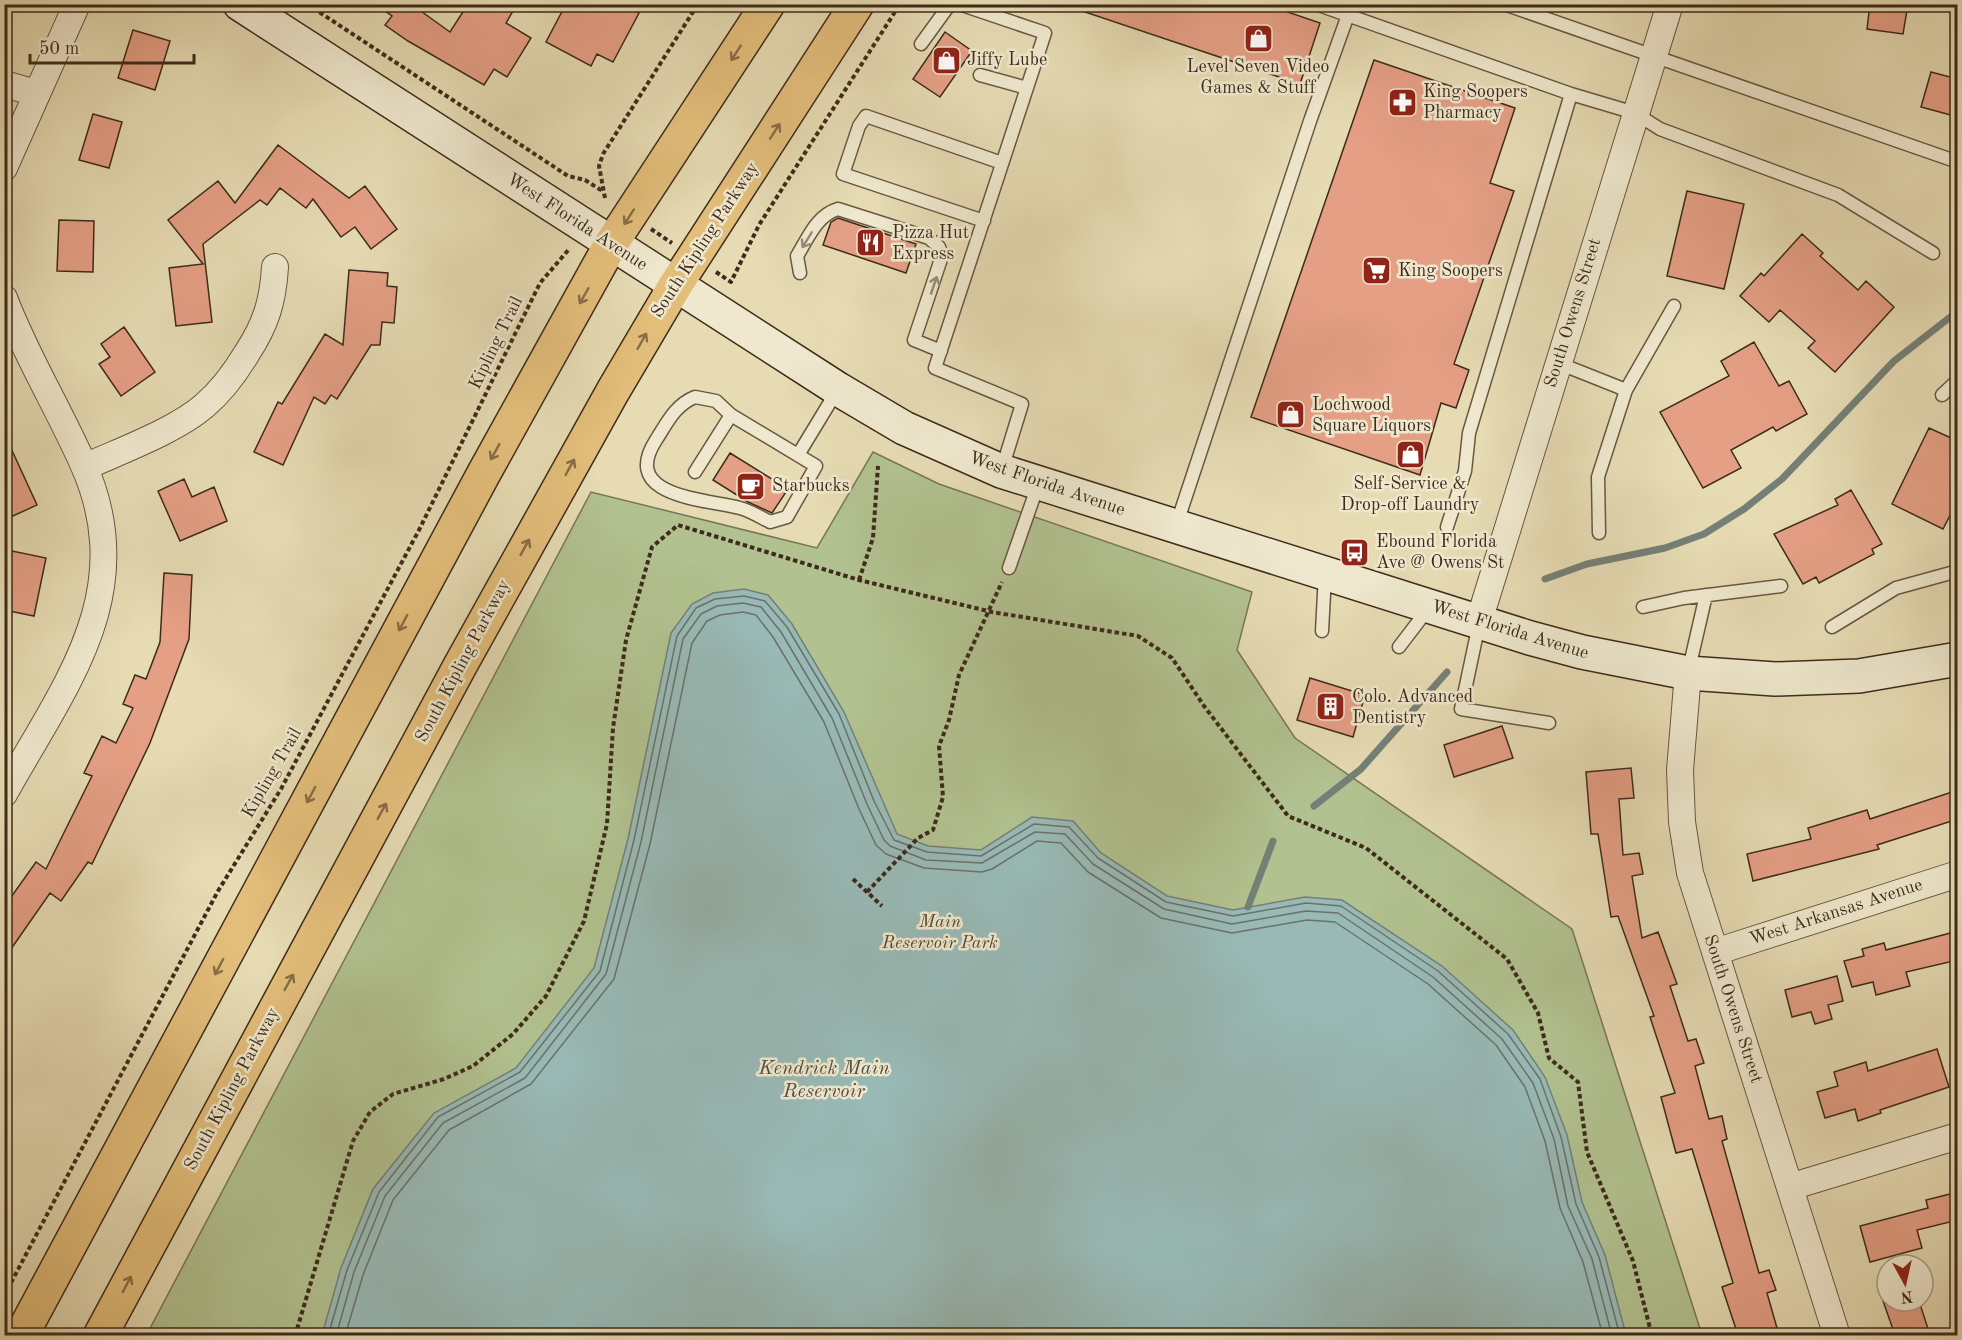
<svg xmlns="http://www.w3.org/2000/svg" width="1962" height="1340" viewBox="0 0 1962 1340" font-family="'Old Standard TT',serif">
  <rect width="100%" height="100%" fill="#e6dbb3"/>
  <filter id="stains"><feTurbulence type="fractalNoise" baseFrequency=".00333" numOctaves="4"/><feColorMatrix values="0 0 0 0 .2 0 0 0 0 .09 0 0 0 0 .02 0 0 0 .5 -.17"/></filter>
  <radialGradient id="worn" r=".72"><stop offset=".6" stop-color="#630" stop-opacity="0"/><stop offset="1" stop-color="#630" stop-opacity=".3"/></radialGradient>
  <path fill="#b1c18f" stroke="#787655" stroke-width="1.5" d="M873,452L939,484L1252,592L1237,650L1295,738L1572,929L1702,1335L146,1336L591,492L817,548Z"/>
  <path fill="#98b9b5" stroke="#748077" stroke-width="1.5" d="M744,589L768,595L792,624L844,712L897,834L928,846L981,850L1032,817L1073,821L1101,853L1167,896L1233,910L1305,897L1342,900L1442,966L1513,1030L1545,1077L1567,1135L1582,1202L1605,1255L1626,1335H322L341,1268L373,1189L434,1113L516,1068L594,968L628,839L671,633L692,604L713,593Z"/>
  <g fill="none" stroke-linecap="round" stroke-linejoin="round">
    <path stroke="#6b7268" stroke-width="1.5" d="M328,1336L347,1270L379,1192L438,1117L520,1072L600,971L634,840L677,636L696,608L715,599L744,596L765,601L787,627L839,714L874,801L894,840L927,852L981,856L1034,824L1069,827L1098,858L1166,902L1233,916L1306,903L1341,906L1438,971L1508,1034L1540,1079L1561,1137L1576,1204L1599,1257L1620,1336
      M336,1336L354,1272L385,1196L443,1123L525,1078L606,974L641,842L683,639L701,614L717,606L743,603L761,607L781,632L832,718L867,804L884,840L890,846L926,860L982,863L1035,832L1065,834L1093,864L1164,909L1232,924L1306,911L1338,913L1433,977L1502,1039L1533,1083L1554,1139L1568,1206L1592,1259L1612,1336
      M345,1336L363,1275L393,1200L449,1130L531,1084L614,979L650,844L692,643L707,621L720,615L743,612L756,615L773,637L824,722L859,809L876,845L886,854L924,868L982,872L992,869L1037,841L1061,843L1088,872L1161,918L1232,933L1307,920L1335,922L1428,984L1496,1045L1525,1087L1545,1141L1560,1208L1583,1262L1603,1336"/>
    <path stroke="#748077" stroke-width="7" d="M1545,579L1587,564L1665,548L1704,534L1744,509L1782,479L1894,361L1958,311
      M1314,806L1361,769L1447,672
      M1248,907L1273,841"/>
  </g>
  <path fill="#e59f85" stroke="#3e2b1b" stroke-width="1.5" d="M375,4H411L450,32L468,4H502L513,11L506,23L531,38L507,77L494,69L484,85L408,41L385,25L392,16Z
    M566,4H622L639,13L613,62L597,54L591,66L546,42Z
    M1073,4H1264L1320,23L1300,84L1073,8Z
    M1870,4H1908L1903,34L1867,29Z
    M133,30L170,41L155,90L118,78Z
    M945,32L972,51L940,97L913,79Z
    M1374,60L1515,108L1490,183L1514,191L1454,364L1469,370L1456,408L1441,403L1420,475L1251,417Z
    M1931,72L1958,79V117L1921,107Z
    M93,114L122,122L109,168L79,160Z
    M278,145L349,198L365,186L397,229L371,249L355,227L341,237L313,199L306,208L280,188L267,205L260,200L203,244L212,322L176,326L169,268L203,264L168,220L218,181L235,203Z
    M1687,191L1744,204L1724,289L1667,276Z
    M838,218L916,244L906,273L823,245L831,222Z
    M59,220L94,221L93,272L57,271Z
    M1802,234L1823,253L1820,256L1858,290L1866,281L1894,307L1835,372L1808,348L1815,341L1780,310L1769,322L1740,296L1761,273L1764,276Z
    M349,270L388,273L387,286L397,287L394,323L382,322L380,345H371L337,399L331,395L325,404L314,397L283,465L254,452L278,402L282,404L325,334L343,345Z
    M124,327L155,372L121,396L99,364L110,357L101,344Z
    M1754,342L1779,386L1789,381L1807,414L1776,431L1773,427L1731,450L1741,468L1703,488L1660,412L1729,376L1721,361Z
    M1929,428L1958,441V500L1943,529L1892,504Z
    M4,433L37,505L4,520Z
    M730,453L788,489L772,513L748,502L713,480Z
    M184,479L192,497L214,487L227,521L180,541L158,491Z
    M1851,490L1882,544L1872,549L1874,554L1819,583L1816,577L1803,584L1774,534L1838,505L1835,499Z
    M12,551L46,558L34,616L4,610V571H7Z
    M164,573L192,575L189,639L150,743L92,864L88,862L61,901L50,893L4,959V907L36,862L46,869L92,776L84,773L102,736L116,743L133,708L123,704L135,675L146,679L160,642Z
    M1310,678L1365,695L1353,737L1297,720Z
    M1502,726L1513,758L1454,777L1444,745Z
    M1631,768L1634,798L1619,799L1623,855L1639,853L1643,874L1632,876L1642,938L1658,932L1677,984L1670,986L1688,1041L1696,1039L1704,1063L1695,1066L1709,1119L1722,1116L1727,1139L1722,1141L1759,1273L1769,1270L1776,1290L1767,1293L1779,1335H1738L1722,1287L1733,1283L1692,1149L1676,1153L1661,1097L1675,1093L1650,1017L1654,1016L1618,916L1611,917L1598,834H1591L1586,772Z
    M1958,790V819L1877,845L1879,849L1753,881L1747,854L1811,839L1808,828L1867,810L1870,819Z
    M1958,931V960L1906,972L1910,986L1876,995L1873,982L1852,987L1844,961L1864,956L1862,949L1884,943L1886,950Z
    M1837,976L1843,1001L1828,1005L1832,1019L1815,1024L1811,1012L1792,1017L1785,990Z
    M1937,1049L1949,1087L1880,1110L1881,1113L1858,1121L1855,1109L1825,1118L1817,1092L1838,1086L1834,1072L1866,1062L1868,1071Z
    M1958,1192V1220L1917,1230L1922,1248L1870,1262L1860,1226L1928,1208L1926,1200Z
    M1883,1301H1919L1930,1335H1895Z"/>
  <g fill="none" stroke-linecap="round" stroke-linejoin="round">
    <defs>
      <path id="lane" d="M959,4L1045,33L935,368L1022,404L1002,469
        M1316,4L1571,94L1635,113L1660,129L1838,195L1933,253
        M1504,4L1958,162
        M921,44L950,4
        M980,75L1027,88
        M984,221L843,174L859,126L866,116L1002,163
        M800,273L797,256C808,238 817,215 838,209L929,238L939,247L942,256L914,340L941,351
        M1558,363L1626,390L1674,306
        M1942,395L1958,380
        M695,397L716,401L731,415L816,466L787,517L770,522C760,517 751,511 740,508C705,499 619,497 656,440C667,423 675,405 695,397Z
        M798,455L838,389
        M695,472L731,415
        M1176,526L1310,121L1348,15
        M1447,527L1465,471L1469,433L1571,94
        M1599,533L1598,477L1626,390
        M1009,568L1038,485
        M1643,607L1684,598L1781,586
        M1479,624L1461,709L1549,723
        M1832,627L1896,588L1958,571
        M1322,631L1325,575
        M1399,647L1428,609
        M1688,673L1706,595"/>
      <path id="street" d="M4,84L36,93
        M4,168L77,4
        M4,298C26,356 59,409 84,466C140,594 64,686 4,794
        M85,467C120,451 175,431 204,406C222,391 235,373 247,353C266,324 273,301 275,267
        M1479,621L1670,4
        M1688,673L1680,770L1682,822L1690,873L1837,1336
        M1715,952L1958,874
        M1790,1187L1958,1136"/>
      <path id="secondary" d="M240,4L838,389L904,428L1001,471L1530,638L1582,652L1688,673L1775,679L1859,676L1958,659"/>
      <path id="primary" d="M21,1336L484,473L611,244L768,4
        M100,1336L461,664L613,391L675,286L857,4"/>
    </defs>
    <use href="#lane" stroke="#685741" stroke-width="15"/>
    <use href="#street" stroke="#685741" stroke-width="28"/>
    <use href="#secondary" stroke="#3e2b1b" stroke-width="36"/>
    <use href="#primary" stroke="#3e2b1b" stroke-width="36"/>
    <path stroke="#3e2b1b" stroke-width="4" stroke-dasharray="4.5 3" stroke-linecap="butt" d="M307,4L568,176L585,180L604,192
      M605,198L599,166L603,154L698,4
      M651,229L672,243
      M716,272L731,282L759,225L900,4
      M859,580L873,538L878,466
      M853,879L882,906
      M867,892L918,838L933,830L943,797L939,746L949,720L959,675L1002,582
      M4,1296L218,891L281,789L419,530L540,283L570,248
      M295,1336L353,1141L370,1112L393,1094L444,1079L473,1066L513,1034L546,996L584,921L607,824L613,728L626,640L652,547L678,525L859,580L992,612L1138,636L1172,658L1204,706L1288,816L1366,848L1507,959L1538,1013L1549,1058L1578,1082L1587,1152L1633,1261L1652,1336"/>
    <use href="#lane" stroke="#efe8ce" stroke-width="12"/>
    <use href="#street" stroke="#efe8ce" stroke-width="26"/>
    <use href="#secondary" stroke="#efe8ce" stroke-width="33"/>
    <use href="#primary" stroke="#e3be7a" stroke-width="33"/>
  </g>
  <defs><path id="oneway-shaft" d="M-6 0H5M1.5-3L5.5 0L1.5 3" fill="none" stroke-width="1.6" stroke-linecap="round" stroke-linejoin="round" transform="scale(1.5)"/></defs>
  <g stroke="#886d46">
    <use href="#oneway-shaft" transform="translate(736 53) rotate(123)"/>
    <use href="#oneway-shaft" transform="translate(775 131) rotate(-57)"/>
    <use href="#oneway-shaft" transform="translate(629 217) rotate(123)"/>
    <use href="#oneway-shaft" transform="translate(584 296) rotate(120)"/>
    <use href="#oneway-shaft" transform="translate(642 341) rotate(-60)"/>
    <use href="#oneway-shaft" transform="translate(495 452) rotate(119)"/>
    <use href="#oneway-shaft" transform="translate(570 467) rotate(-61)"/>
    <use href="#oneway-shaft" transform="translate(525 547) rotate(-61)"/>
    <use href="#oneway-shaft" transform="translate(403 623) rotate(118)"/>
    <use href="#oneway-shaft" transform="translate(311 795) rotate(118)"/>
    <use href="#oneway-shaft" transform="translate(382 811) rotate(-61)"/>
    <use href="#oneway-shaft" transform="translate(219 967) rotate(118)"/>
    <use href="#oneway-shaft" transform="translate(289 982) rotate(-61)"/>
    <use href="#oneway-shaft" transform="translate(127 1284) rotate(-62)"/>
  </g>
  <g stroke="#968a74">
    <use href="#oneway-shaft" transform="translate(807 240) rotate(122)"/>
    <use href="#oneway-shaft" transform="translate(934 285) rotate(-71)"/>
  </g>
  <defs>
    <symbol id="shop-square" viewBox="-11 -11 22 22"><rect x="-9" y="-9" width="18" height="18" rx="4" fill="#8f2418" stroke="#efe8ce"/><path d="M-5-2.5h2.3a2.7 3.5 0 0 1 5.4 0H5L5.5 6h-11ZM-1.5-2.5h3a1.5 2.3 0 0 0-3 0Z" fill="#fff"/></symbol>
    <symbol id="pharmacy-square" viewBox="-11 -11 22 22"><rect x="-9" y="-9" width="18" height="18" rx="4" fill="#8f2418" stroke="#efe8ce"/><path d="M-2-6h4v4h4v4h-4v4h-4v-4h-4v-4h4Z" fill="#fff"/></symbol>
    <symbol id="restaurant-square" viewBox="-11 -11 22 22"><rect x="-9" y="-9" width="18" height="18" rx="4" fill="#8f2418" stroke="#efe8ce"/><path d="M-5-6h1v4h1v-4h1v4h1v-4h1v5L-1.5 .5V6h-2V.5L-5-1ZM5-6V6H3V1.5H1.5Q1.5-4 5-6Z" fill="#fff"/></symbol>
    <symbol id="supermarket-square" viewBox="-11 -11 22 22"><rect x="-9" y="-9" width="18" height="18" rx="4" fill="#8f2418" stroke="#efe8ce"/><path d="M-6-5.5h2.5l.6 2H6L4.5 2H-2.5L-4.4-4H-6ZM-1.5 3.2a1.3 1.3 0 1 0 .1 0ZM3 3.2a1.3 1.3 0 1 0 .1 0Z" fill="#fff"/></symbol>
    <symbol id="cafe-square" viewBox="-11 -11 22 22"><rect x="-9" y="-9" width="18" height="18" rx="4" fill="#8f2418" stroke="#efe8ce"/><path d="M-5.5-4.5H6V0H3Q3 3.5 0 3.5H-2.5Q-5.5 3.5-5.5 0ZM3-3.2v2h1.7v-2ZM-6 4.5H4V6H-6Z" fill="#fff"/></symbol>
    <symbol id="bus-square" viewBox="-11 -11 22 22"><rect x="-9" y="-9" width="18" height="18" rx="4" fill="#8f2418" stroke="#efe8ce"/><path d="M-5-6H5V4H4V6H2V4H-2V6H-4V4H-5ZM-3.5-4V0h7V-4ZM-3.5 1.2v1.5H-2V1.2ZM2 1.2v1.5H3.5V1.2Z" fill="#fff"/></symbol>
    <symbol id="building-square" viewBox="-11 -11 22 22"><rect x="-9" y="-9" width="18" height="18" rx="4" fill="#8f2418" stroke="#efe8ce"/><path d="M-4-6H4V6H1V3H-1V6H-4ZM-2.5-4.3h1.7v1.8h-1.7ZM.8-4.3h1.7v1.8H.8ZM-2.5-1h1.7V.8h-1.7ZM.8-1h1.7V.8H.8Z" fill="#fff"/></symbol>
  </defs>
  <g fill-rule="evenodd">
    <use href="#shop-square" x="1242" y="22" width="33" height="33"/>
    <use href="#shop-square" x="930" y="44" width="33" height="33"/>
    <use href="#pharmacy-square" x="1386" y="86" width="33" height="33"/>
    <use href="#restaurant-square" x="854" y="226" width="33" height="33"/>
    <use href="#supermarket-square" x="1360" y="254" width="33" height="33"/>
    <use href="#shop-square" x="1274" y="398" width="33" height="33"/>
    <use href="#shop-square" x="1394" y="438" width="33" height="33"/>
    <use href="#cafe-square" x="734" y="470" width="33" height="33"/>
    <use href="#bus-square" x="1338" y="536" width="33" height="33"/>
    <use href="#building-square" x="1314" y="690" width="33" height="33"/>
  </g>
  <g text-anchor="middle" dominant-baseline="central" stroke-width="5" stroke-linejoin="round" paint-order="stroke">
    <g font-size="18" fill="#3e2b1b" stroke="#efe8ce" text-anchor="start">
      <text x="967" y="60">Jiffy Lube</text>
      <text x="1258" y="67" text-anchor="middle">Level Seven Video<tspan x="1258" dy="21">Games &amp; Stuff</tspan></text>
      <text x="1423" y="92">King Soopers<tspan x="1423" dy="21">Pharmacy</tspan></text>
      <text x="892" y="233">Pizza Hut<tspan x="892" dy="21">Express</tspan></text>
      <text x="1398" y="271">King Soopers</text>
      <text x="1312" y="405">Lochwood<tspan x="1312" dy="21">Square Liquors</tspan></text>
      <text x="1410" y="484" text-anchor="middle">Self-Service &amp;<tspan x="1410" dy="21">Drop-off Laundry</tspan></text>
      <text x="772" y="486">Starbucks</text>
      <text x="1376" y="542">Ebound Florida<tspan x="1376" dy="21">Ave @ Owens St</tspan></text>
      <text x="1352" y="697">Colo. Advanced<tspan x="1352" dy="21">Dentistry</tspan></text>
    </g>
    <g font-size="18" fill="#3e2b1b" stroke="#efe8ce">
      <text transform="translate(577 222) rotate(33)">West Florida Avenue</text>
      <text transform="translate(705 240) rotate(-57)">South Kipling Parkway</text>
      <text transform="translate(1573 313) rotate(-73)">South Owens Street</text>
      <text transform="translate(496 343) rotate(-64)">Kipling Trail</text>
      <text transform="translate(1047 484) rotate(19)">West Florida Avenue</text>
      <text transform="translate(1510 630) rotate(17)">West Florida Avenue</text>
      <text transform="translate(463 661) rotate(-62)">South Kipling Parkway</text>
      <text transform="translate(272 773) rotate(-60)">Kipling Trail</text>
      <text transform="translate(1836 912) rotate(-18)">West Arkansas Avenue</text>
      <text transform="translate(1733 1009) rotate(72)">South Owens Street</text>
      <text transform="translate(232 1089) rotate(-62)">South Kipling Parkway</text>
    </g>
    <g font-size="18" font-style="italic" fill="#554932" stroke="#efe8ce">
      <text x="940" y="922">Main<tspan x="940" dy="21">Reservoir Park</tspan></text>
    </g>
    <g font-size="20" font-style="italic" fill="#544e42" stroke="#efe8ce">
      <text x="824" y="1069">Kendrick Main<tspan x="824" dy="23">Reservoir</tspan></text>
    </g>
  </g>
  <rect width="1962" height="1340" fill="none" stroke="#e6dbb3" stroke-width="24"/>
  <rect x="6" y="6" width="1950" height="1328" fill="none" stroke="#3e2b1b" stroke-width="3"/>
  <rect x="12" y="12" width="1938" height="1316" fill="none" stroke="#3e2b1b" stroke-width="1.5"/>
  <g transform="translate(1905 1283) rotate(172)"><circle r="28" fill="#efe8ce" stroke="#a89c86" stroke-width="1.5"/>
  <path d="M0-4.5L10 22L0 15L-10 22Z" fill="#8f2418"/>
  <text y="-9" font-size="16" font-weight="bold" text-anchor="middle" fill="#3e2b1b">N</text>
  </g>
  <path d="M30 54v9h164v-9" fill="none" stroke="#3e2b1b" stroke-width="3"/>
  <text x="39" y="54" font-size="18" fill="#3e2b1b" stroke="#efe8ce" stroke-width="4.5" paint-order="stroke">50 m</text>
  <rect width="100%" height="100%" filter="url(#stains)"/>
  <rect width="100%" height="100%" fill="url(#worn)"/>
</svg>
